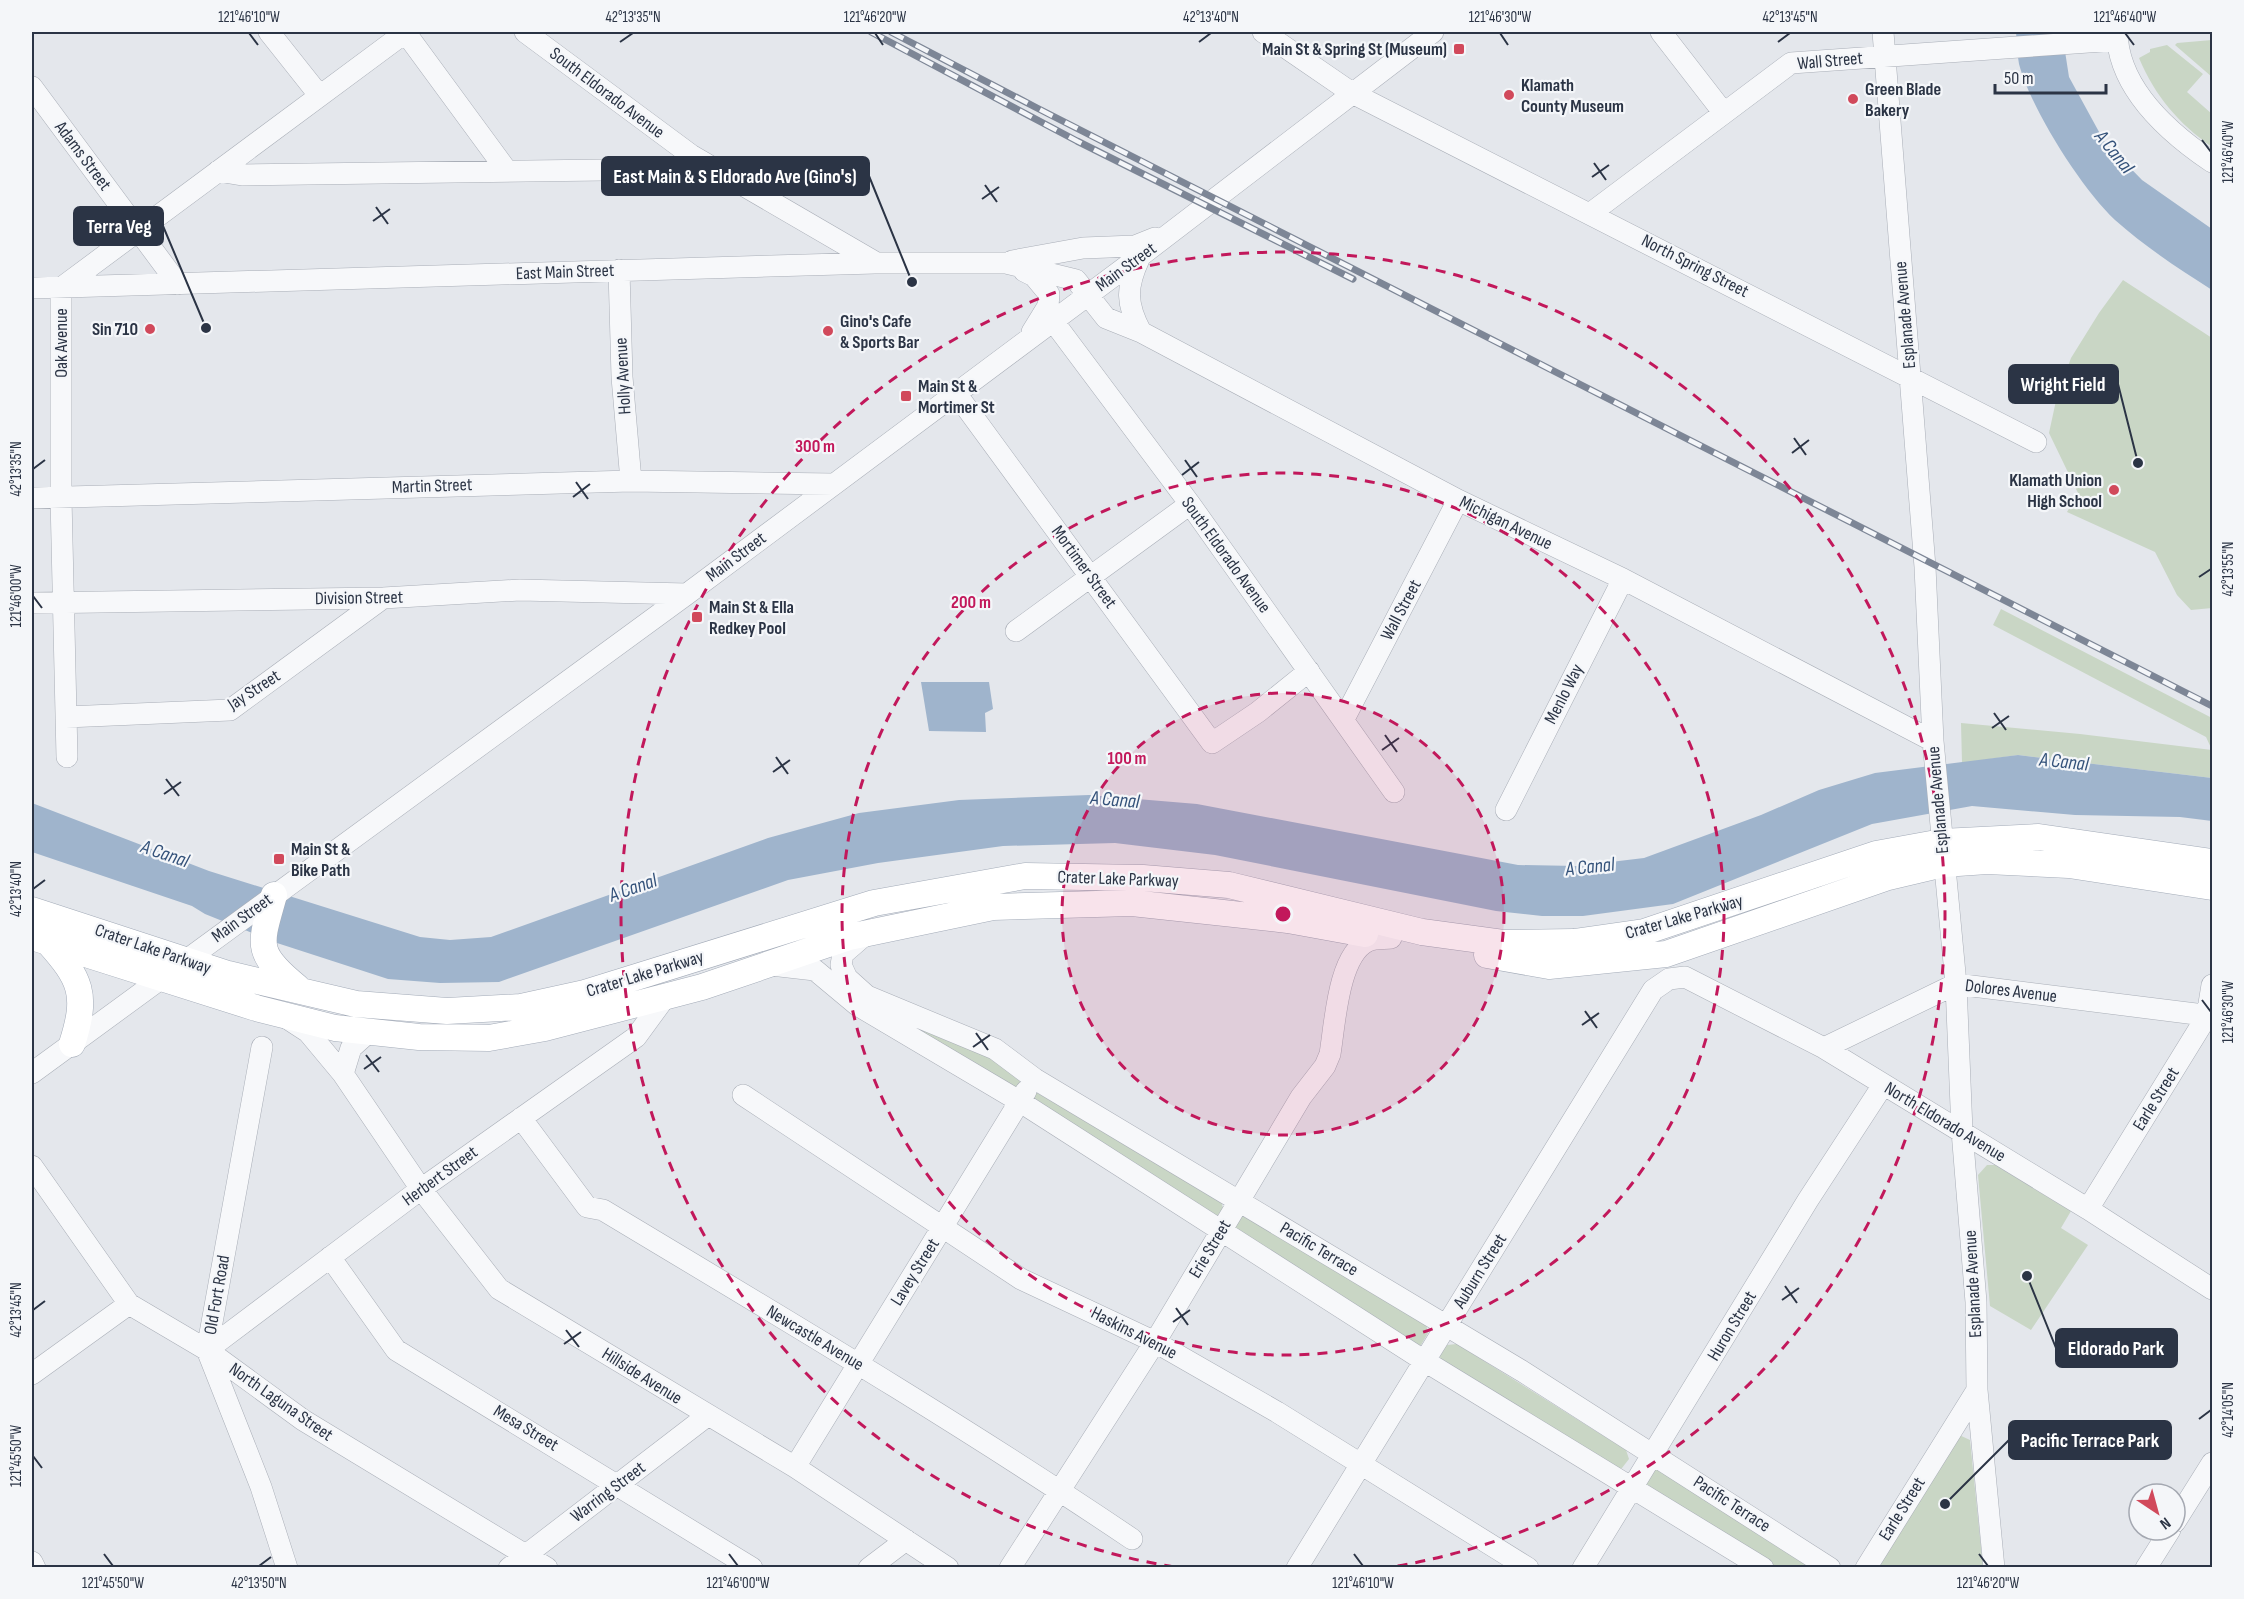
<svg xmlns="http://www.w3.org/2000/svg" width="2244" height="1599" viewBox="0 0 2244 1599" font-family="'Sofia Sans Condensed',sans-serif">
  <rect width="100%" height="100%" fill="#e4e7ec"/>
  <path fill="#c9d6c5" d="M2212,40V77L2175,45L2177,43Z
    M2167,45L2203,74L2187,92L2212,114V147C2178,123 2155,96 2139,58L2150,52V49Z
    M2123,280L2212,338V608L2191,610L2177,595L2155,552L2067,512L2078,493L2049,433L2057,396L2071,358L2099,313Z
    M2001,609L2212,718V778L2018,755L1962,763L1961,723L2080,734L2212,750L2206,737L1993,625Z
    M904,1021L994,1057L1021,1081L1017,1089Z
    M1034,1091L1220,1198L1223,1208L1217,1216L1208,1217L1032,1108Z
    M1987,1165H1995L2071,1211L2061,1228L2088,1245L2031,1330L1990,1306L1978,1175Z
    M1250,1216L1426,1324L1428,1333L1421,1345H1411L1231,1226L1238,1217Z
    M1457,1344L1626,1450L1629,1459L1622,1468L1613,1471L1442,1364L1439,1354L1447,1345Z
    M1957,1434L1970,1440L1983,1567L1873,1568Z
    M1662,1468L1819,1567H1771L1647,1491L1643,1482L1651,1471Z"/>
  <path fill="#9fb4cc" d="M2016,32H2062L2069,77L2104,141L2142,180L2212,229V290C2179,269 2144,246 2115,220C2081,188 2031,109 2019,64C2017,54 2017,42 2016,32Z
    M921,682H989L993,709L985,713L986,732L929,731Z
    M2018,755L2212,778V821L2180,817L2075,815L1972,806L1872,824L1673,904L1583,916H1542L1496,911L1215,855L1115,843L1003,846L878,863L788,880L499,982L440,983L388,979L277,943L205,914L192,906L32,852V803L209,871L420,937L450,940L491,937L768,838L859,813L959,800L1089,795L1197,804L1518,865L1577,866L1644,858L1761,815L1819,790L1875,773Z"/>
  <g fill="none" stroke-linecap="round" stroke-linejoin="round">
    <defs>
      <path id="minor" d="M269,32L319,95
        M405,32L507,171
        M525,32L691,155L875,262
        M1263,32L1352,93L2036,442
        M1661,32L1723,112
        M1883,32L1925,567L1933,741L1956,984L1962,1131L1976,1302L1977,1390L1994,1568
        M2117,32C2118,89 2169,133 2212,162
        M32,87L178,284
        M218,171L242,175L681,169L703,162
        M1591,213L1791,63L2117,40
        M1139,259C1126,287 1126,304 1141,332
        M1012,261L1083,248L1135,246L1155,238
        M619,270L622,377L631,481
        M1024,271L1034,276L1049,294L1048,306L1032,332
        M32,288L875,263H1006L1076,280L1106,318L1141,332L1458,500L1623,579L1933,741
        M61,288V498L67,757
        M61,288L406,32
        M1053,321L1190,504L1394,792
        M955,392L1212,743L1258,712L1309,671
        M32,498L631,481L833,484
        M32,603L383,598L520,590L687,594
        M1016,631L1190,504
        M66,717L230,710L383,598
        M1344,719L1458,500
        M1506,810L1623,579
        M866,934L843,954L841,965L847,978L867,996L995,1049L1035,1079L1522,1371L1830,1568
        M771,965L815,970L857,1005L1019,1101L1423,1360L1763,1568
        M288,1019L308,1032L343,1074L421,1189L499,1289L795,1467L948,1568
        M262,1047L207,1350L261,1487L287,1568
        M1824,1048L1956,984L2212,1016
        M32,1073L687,594L1139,257L1433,32
        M343,1074L351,1048L370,1031
        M743,1095L1021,1279L1155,1342L1277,1412L1528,1568
        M521,1118L587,1207L603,1210C781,1317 960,1423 1132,1539
        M32,1166L129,1304L207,1350L303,1420L547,1568
        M2088,1209L2207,1016L2212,985
        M330,1257L396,1350L752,1568
        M207,1350L421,1189L636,1037L666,996
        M32,1374L129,1304
        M795,1467L1026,1091
        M2175,1522L2212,1463
        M32,1562L35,1568
        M509,1568L707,1416
        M869,1568L906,1540
        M1010,1568L1155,1342L1301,1097L1325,1066L1330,1054C1335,1024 1338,955 1368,941C1375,938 1384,939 1391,938
        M1297,1568L1653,990L1669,979L1685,977L1824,1048L2088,1209L2212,1289
        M1583,1568L1808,1200L1883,1085
        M1866,1568L1977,1390
        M2146,1568L2170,1530"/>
      <path id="major" d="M274,895C260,945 254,952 297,987
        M32,910L228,974L356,1004L447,1011L521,1007L585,993L874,903L1025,876L1143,878L1229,885L1422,932L1503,943L1574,942L1644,932L1876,854L1942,842L2039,837L2212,862
        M32,937L256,1008L335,1028L419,1037L489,1038L545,1028L702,987L849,937L993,907L1132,903L1288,920L1365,934
        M47,941C81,979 88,994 72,1044
        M1487,955L1549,966L1666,954L1888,877L1943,864L1987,861L2069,865L2212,887"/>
    </defs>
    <use href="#minor" stroke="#a9aeb7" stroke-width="22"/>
    <use href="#major" stroke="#a3abb8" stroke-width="27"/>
    <use href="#minor" stroke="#f7f8fa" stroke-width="21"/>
    <use href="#major" stroke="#fff" stroke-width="26"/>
    <defs>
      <path id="rail" d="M871,32L1077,141L1353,279
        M891,32L1037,108L2212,706"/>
    </defs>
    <use href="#rail" stroke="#7d8696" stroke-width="7"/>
    <use href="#rail" stroke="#f4f6f9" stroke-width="4.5" stroke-dasharray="14" stroke-linecap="butt"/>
  </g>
  <path fill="none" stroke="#2b3445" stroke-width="2" d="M249,33L258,45M875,33L883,45M1500,33L1508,45M2125,33L2134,45M620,42L633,33M1199,42L1211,33M1778,42L1790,33M2202,140L2211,152M1594,163L1606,180M1592,177L1609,165M985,185L997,202M982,199L999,187M376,207L388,224M373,221L390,209M1794,438L1806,455M1792,453L1809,440M1185,460L1197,477M33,469L45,460M1182,475L1199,462M576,482L588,499M573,497L590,484M2199,577L2211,569M33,596L42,608M1994,713L2006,730M1992,728L2009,716M1385,735L1397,752M1382,750L1399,738M776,757L788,774M773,772L790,760M166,779L179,796M164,794L181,782M33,889L45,880M2202,1000L2211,1012M1585,1011L1597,1028M1582,1025L1599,1013M976,1033L988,1050M973,1047L990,1035M366,1055L379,1072M364,1069L381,1057M1785,1286L1797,1303M1782,1300L1799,1288M1176,1308L1188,1325M33,1310L45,1301M1173,1322L1190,1310M566,1330L579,1347M564,1344L581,1332M2199,1419L2211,1410M33,1456L42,1468M104,1554L113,1566M729,1554L738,1566M1354,1554L1363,1566M1979,1554L1988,1566M259,1566L271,1557"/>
  <circle cx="1283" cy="914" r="221" fill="#c2185b" fill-opacity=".12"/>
  <g fill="none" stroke="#c2185b" stroke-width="3" stroke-dasharray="10 8">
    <circle cx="1283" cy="914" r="221"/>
    <circle cx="1283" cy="914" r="441"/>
    <path d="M1174 1567A662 662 0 1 1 1392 1567"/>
  </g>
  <g fill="#d1495b" stroke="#f4f6f9" stroke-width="2">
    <rect x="1453" y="43" width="12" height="12" rx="3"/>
    <circle cx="1509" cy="95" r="6"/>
    <circle cx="1853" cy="99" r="6"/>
    <circle cx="150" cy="329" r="6"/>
    <circle cx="828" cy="331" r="6"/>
    <rect x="900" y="390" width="12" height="12" rx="3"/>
    <circle cx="2114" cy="490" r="6"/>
    <rect x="691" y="611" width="12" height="12" rx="3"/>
    <rect x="273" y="853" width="12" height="12" rx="3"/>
  </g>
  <g text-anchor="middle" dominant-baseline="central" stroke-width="4.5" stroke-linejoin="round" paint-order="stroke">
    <g font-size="18" font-weight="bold" fill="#2b3445" stroke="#f4f6f9" text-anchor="start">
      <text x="1447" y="49" text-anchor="end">Main St &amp; Spring St (Museum)</text>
      <text x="1521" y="85">Klamath<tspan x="1521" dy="21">County Museum</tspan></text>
      <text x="1865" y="89">Green Blade<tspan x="1865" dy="21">Bakery</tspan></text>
      <text x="840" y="321">Gino's Cafe<tspan x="840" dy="21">&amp; Sports Bar</tspan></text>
      <text x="138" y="329" text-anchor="end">Sin 710</text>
      <text x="918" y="386">Main St &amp;<tspan x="918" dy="21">Mortimer St</tspan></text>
      <text x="2102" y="480" text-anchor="end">Klamath Union<tspan x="2102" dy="21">High School</tspan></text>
      <text x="709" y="607">Main St &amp; Ella<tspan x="709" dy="21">Redkey Pool</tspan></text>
      <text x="291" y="849">Main St &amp;<tspan x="291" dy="21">Bike Path</tspan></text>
    </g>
    <g font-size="18" fill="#2b3445" stroke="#f4f6f9">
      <text transform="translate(1830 61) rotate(-5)">Wall Street</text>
      <text transform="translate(607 93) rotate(37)">South Eldorado Avenue</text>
      <text transform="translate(83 156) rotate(53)">Adams Street</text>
      <text transform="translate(1695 266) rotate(27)">North Spring Street</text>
      <text transform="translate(1126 267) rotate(-36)">Main Street</text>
      <text transform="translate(565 272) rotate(-2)">East Main Street</text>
      <text transform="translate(1905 315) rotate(-95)">Esplanade Avenue</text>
      <text transform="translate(61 343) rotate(-90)">Oak Avenue</text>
      <text transform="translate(623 376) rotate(-93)">Holly Avenue</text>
      <text transform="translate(432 486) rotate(-2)">Martin Street</text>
      <text transform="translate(1506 523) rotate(26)">Michigan Avenue</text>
      <text transform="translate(1226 555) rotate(54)">South Eldorado Avenue</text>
      <text transform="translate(736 557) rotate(-37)">Main Street</text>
      <text transform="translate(1084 567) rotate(54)">Mortimer Street</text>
      <text transform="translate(359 598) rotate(-1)">Division Street</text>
      <text transform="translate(1401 610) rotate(-62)">Wall Street</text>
      <text transform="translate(254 690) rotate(-33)">Jay Street</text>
      <text transform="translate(1564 694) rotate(-63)">Menlo Way</text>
      <text transform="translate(1938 800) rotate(-95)">Esplanade Avenue</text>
      <text transform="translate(1118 879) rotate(2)">Crater Lake Parkway</text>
      <text transform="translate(1684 917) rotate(-16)">Crater Lake Parkway</text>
      <text transform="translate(242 918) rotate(-36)">Main Street</text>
      <text transform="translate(153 949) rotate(19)">Crater Lake Parkway</text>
      <text transform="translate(645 974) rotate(-17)">Crater Lake Parkway</text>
      <text transform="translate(2011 991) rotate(7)">Dolores Avenue</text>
      <text transform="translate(2156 1099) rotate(-58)">Earle Street</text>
      <text transform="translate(1945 1122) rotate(31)">North Eldorado Avenue</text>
      <text transform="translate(440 1176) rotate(-36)">Herbert Street</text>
      <text transform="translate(1210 1249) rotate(-59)">Erie Street</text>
      <text transform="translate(1319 1249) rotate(31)">Pacific Terrace</text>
      <text transform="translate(1480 1271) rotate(-58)">Auburn Street</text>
      <text transform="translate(915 1272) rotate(-58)">Lavey Street</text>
      <text transform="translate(1973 1284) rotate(-93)">Esplanade Avenue</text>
      <text transform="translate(217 1295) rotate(-80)">Old Fort Road</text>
      <text transform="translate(1732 1326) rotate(-59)">Huron Street</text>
      <text transform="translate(1134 1333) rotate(27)">Haskins Avenue</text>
      <text transform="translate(815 1338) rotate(31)">Newcastle Avenue</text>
      <text transform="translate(642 1376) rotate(32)">Hillside Avenue</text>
      <text transform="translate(281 1402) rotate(35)">North Laguna Street</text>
      <text transform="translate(526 1428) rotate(31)">Mesa Street</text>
      <text transform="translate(608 1492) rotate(-37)">Warring Street</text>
      <text transform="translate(1732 1504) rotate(33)">Pacific Terrace</text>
      <text transform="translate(1902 1509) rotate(-58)">Earle Street</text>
    </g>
    <g font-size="20" font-style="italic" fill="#34527a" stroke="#f4f6f9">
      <text transform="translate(2114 152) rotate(51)">A Canal</text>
      <text transform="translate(2064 762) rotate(6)">A Canal</text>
      <text transform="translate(1115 800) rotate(5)">A Canal</text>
      <text transform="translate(165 854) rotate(19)">A Canal</text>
      <text transform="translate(1590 867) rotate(-6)">A Canal</text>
      <text transform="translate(633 888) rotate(-19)">A Canal</text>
    </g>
  </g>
  <circle cx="1283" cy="914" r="9" fill="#c2185b" stroke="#f4f6f9" stroke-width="3"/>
  <g font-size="18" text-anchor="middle" font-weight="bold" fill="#c2185b" stroke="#f4f6f9" stroke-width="4.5" stroke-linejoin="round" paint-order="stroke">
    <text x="815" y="452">300 m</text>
    <text x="971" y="608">200 m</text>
    <text x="1127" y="764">100 m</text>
  </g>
  <path fill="none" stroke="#2b3445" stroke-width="2" d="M912 282L869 176M206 328L163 226M2138 463L2118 384M2027 1276L2056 1348M1945 1504L2009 1440"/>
  <g fill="#2b3445" stroke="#f4f6f9" stroke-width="2">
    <circle cx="912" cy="282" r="6"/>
    <circle cx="206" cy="328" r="6"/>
    <circle cx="2138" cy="463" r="6"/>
    <circle cx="2027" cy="1276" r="6"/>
    <circle cx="1945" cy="1504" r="6"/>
  </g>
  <g fill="#2b3445" stroke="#2b3445" stroke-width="2">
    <rect x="602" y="157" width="267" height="38" rx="6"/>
    <rect x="74" y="207" width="89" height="38" rx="6"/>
    <rect x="2009" y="365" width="109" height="38" rx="6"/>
    <rect x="2056" y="1329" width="121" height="38" rx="6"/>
    <rect x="2009" y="1421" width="162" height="38" rx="6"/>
  </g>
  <g font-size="20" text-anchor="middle" font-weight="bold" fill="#fff">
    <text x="735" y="183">East Main &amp; S Eldorado Ave (Gino's)</text>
    <text x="119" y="233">Terra Veg</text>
    <text x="2063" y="391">Wright Field</text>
    <text x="2116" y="1355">Eldorado Park</text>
    <text x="2090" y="1447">Pacific Terrace Park</text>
  </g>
  <rect width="2244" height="1599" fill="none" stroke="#f4f6f9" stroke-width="66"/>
  <g transform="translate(2157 1512) rotate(144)"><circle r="28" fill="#f4f6f9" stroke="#a4a8b1" stroke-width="1.5"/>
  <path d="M0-4.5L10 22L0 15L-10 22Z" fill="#d1495b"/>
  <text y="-9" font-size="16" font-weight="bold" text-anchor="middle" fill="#2b3445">N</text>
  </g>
  <path d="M1995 84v9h111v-9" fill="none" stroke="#2b3445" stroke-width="3"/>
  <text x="2004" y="84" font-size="18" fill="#2b3445" stroke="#f4f6f9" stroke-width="4.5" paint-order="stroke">50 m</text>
  <rect x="33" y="33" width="2178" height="1533" fill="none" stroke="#2b3445" stroke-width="2"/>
  <g font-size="15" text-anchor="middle" fill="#2b3445">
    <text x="249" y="22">121°46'10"W</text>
    <text x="633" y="22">42°13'35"N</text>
    <text x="875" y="22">121°46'20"W</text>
    <text x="1211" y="22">42°13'40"N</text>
    <text x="1500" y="22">121°46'30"W</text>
    <text x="1790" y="22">42°13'45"N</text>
    <text x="2125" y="22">121°46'40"W</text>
    <text transform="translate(2228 152) rotate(-90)" y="5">121°46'40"W</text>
    <text transform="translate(16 469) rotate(-90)" y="5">42°13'35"N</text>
    <text transform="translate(2228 569) rotate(-90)" y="5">42°13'55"N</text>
    <text transform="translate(16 596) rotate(-90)" y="5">121°46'00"W</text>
    <text transform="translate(16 889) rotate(-90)" y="5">42°13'40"N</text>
    <text transform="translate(2228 1012) rotate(-90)" y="5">121°46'30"W</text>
    <text transform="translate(16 1310) rotate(-90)" y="5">42°13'45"N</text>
    <text transform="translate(2228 1410) rotate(-90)" y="5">42°14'05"N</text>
    <text transform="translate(16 1456) rotate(-90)" y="5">121°45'50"W</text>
    <text x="113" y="1588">121°45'50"W</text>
    <text x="259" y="1588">42°13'50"N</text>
    <text x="738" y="1588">121°46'00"W</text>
    <text x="1363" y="1588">121°46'10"W</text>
    <text x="1988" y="1588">121°46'20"W</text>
  </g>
</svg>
